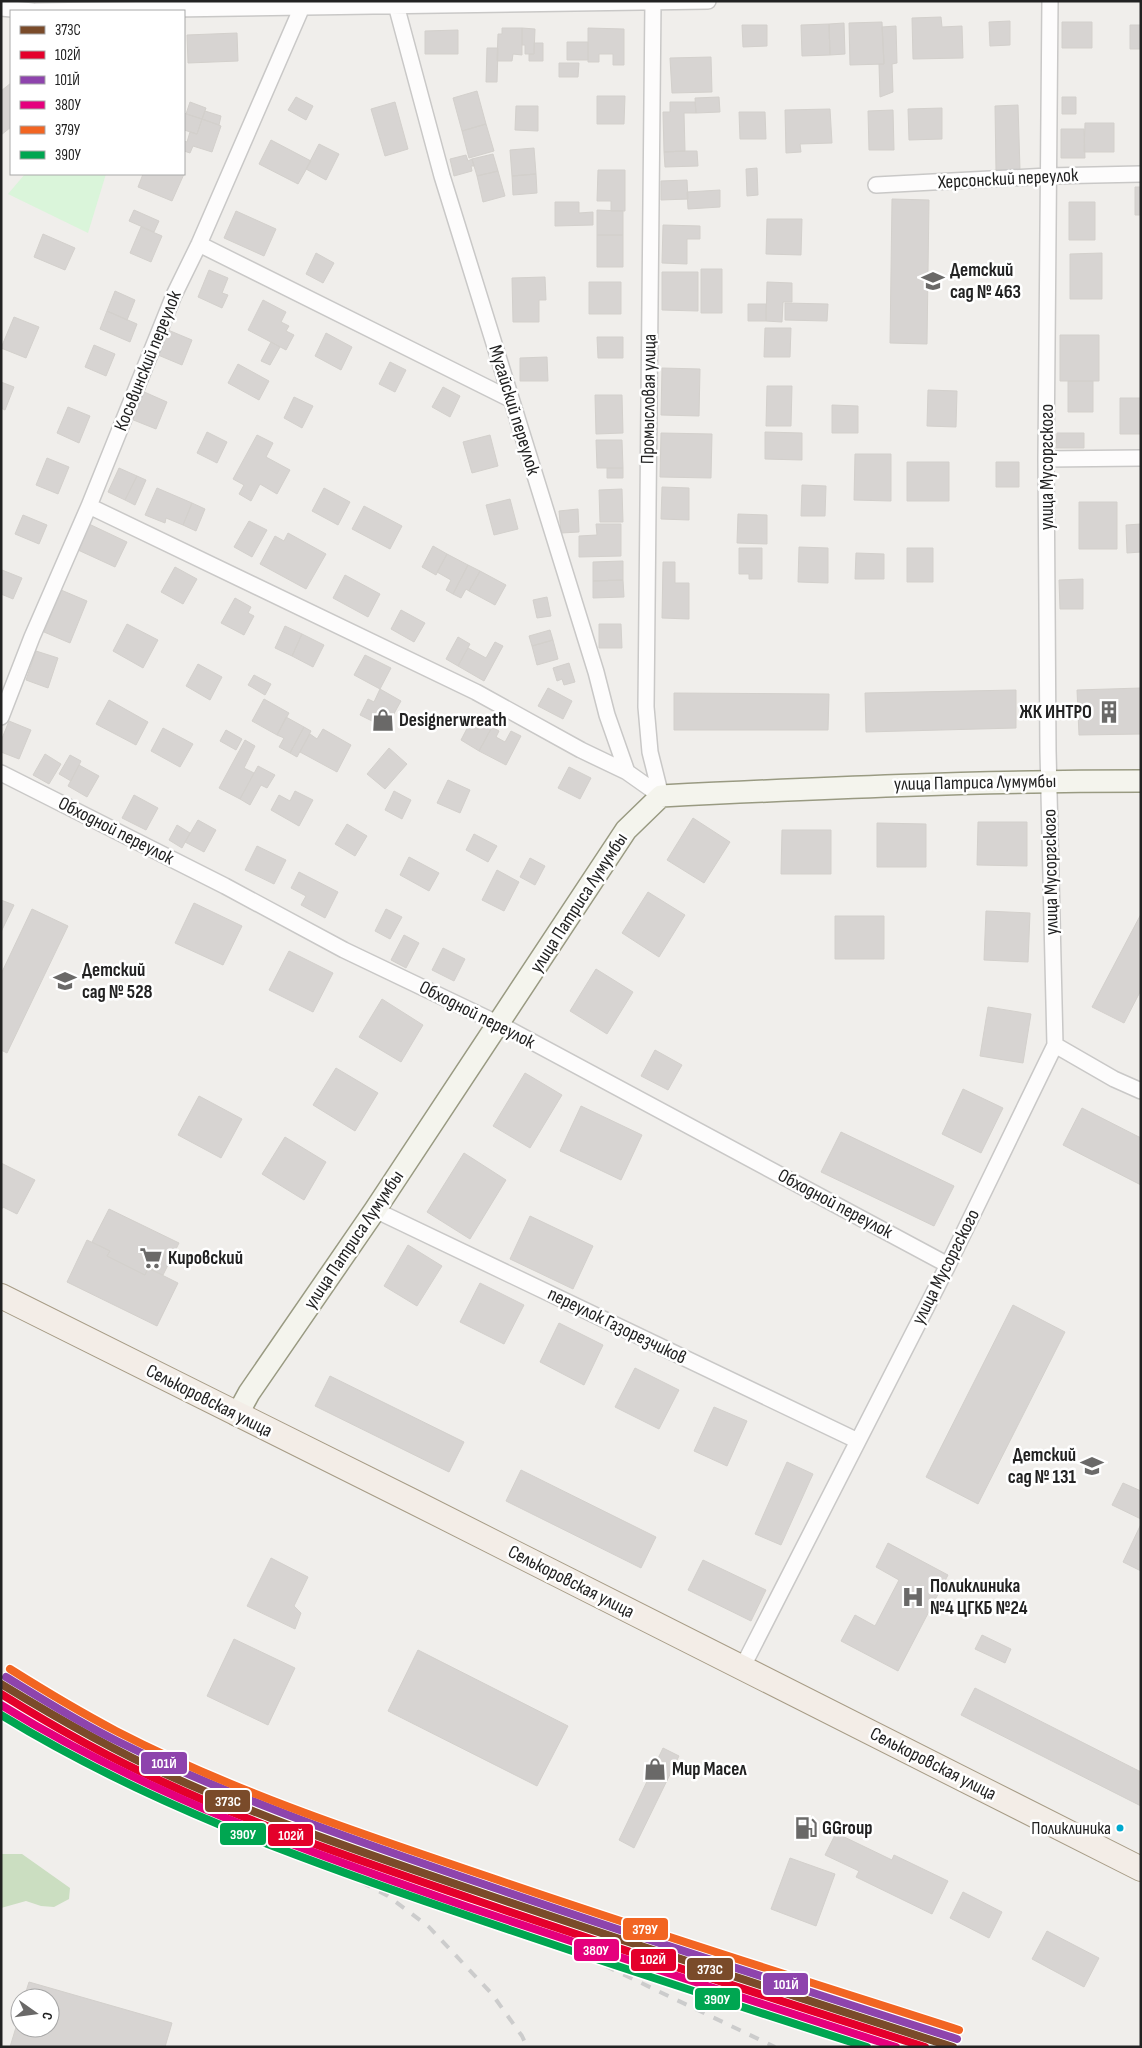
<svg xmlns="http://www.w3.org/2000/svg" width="1142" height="2048" viewBox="0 0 1142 2048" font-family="'Sofia Sans Condensed',sans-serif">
  <rect width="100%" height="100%" fill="#f0eeeb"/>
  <path fill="#cbdec1" d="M1,1854H22L70,1888L69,1899L54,1907L41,1906L26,1901L1,1908Z"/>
  <path fill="#daf5da" d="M25,174H106L88,233L8,194Z"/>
  <path fill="#d7d4d2" stroke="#d3d0cc" d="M941,17L942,27L962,26L963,58L913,59L912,18Z
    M1010,21V45L990,46L989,22Z
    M882,22L884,64L850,65L849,23Z
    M1062,22H1092V48H1062Z
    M844,23L845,54L830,55L829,24Z
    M829,24L830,55L802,56L801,25Z
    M742,25H767V46L743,47Z
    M1130,25H1141V49H1130Z
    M896,26L897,63L892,64L893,92L880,97L879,64H884L882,27Z
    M502,28H522V55L513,54L512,61H497L498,34H502Z
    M522,28L535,29L534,54H525V45H522Z
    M588,28L624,29V65H613V54H599V62H588Z
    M458,30V54H425V31Z
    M237,33L238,61L188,63L187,35Z
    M567,42H588V60H567Z
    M534,43H543V61H529V54H534Z
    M487,48H498L497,82H486Z
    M711,57L712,92L672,93L670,58Z
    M559,63H579L578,77H559Z
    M11,83V127L1,135V91Z
    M477,91L486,124L462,131L453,98Z
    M597,96H625L624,124H597Z
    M296,97L313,106L306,120L288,110Z
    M719,97L720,112L696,113L695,98Z
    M1062,97H1076V114H1062Z
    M190,102L206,108L202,119L186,114Z
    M395,102L408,149L385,156L371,109Z
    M670,102H695L696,113H684L685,151L664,152L663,112H670Z
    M1018,105L1020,170L996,171L995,106Z
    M516,106H538V131L515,130Z
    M942,108V139L909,140L908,109Z
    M830,109L832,143L800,144L801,152L786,153L785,110Z
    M893,110L894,150H869L868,111Z
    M205,111L221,116L219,125L202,119Z
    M739,112H765L766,139H740Z
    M184,113L202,119L197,134L184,130Z
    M202,119L221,126L212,152L193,146L190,153L184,151V141L187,142L190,132L197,134Z
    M1085,123H1114V152H1084Z
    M486,124L494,151L469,158L462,131Z
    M1061,129H1084L1085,158H1061Z
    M271,140L311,161L298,184L259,164Z
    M319,144L339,154L326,180L306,169Z
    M534,148L536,174L512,176L510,150Z
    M685,151H697L698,166L665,167L664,152Z
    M493,154L498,171L477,176L472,159Z
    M466,155L468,161L472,159L474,166H471L472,171L454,176L450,159Z
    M757,168L758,195L747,196L746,169Z
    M598,170H625V211H611V201H597Z
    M498,171L505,196L483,202L477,176Z
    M143,174H184L172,201L138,187Z
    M536,174L537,193L513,195L512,176Z
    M687,180L688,199L661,200V181Z
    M1135,187H1141V215H1135Z
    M720,190V207L688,209L687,192Z
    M892,199L929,200L927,344L890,343Z
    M555,202H579V213L593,212V225L555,226Z
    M1069,202H1095V240H1069Z
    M134,210L159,221L154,232L129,221Z
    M597,210L623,211V235H597Z
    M236,211L276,229L264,256L224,238Z
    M767,219H802L801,255L766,254Z
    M663,225L700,226V239H687V264L662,263Z
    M141,227L162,236L151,262L130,253Z
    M43,234L75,248L65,270L34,257Z
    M597,235H623V267H597Z
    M316,253L334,263L323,283L306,274Z
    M1102,253V299H1070V254Z
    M701,269H722V313H701Z
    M209,270L228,278L222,293L228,295L222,308L198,297Z
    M662,272H698V311L662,310Z
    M545,277L546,300H539V322H513L512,278Z
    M589,282H621V314H589Z
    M767,282L792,283V302H783L782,322L766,321Z
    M115,291L135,300L127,320L107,311Z
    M263,300L286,312L281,322L289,326L286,331L294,335L286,350L248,330Z
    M785,303L828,304L827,321L785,320Z
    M748,304H766V321H748Z
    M107,311L137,324L130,342L100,329Z
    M14,317L39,327L26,358L1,348Z
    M765,328H791L790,357H764Z
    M168,330L192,340L182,365L158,355Z
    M326,333L352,347L341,370L315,356Z
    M1060,335H1099V381H1060Z
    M597,337H623V358H598Z
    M271,342L280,347L270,365L261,361Z
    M94,345L115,354L106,376L85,367Z
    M547,357L548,381H520V358Z
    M390,362L406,370L395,392L379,384Z
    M238,364L269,381L259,400L228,383Z
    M662,368L700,369L699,416L661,415Z
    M1068,381H1093V412H1068Z
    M1,382L14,387L5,410L1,408Z
    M767,386H792L791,426H766Z
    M443,387L460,396L450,417L432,407Z
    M928,390L957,391L956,427L927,426Z
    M142,391L167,402L156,429L131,419Z
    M595,395H622L623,433L596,434Z
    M294,397L313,406L302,428L284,418Z
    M1120,398H1141V434H1120Z
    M832,405L858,406V433H832Z
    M68,407L90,416L79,443L57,433Z
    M207,432L227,442L217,463L197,453Z
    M765,432L802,433V460L765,459Z
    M661,433L712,434L711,478L660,477Z
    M1057,433H1084V448H1056Z
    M257,435L273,443L266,457L290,470L277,494L260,484L251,501L239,494L244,485L233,479Z
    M490,435L498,466L472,473L463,442Z
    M596,440H622L623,468H597Z
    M855,454H891V501L854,500Z
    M47,458L69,467L58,494L36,485Z
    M907,462H949V501H907Z
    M996,462H1019V487H996Z
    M119,468L137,476L125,500L108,492Z
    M607,468H623V478H607Z
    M137,476L146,480L135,505L125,500Z
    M802,485L826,486L825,516H801Z
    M662,487L689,488V520L661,519Z
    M157,488L192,503L183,525L166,518L165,523L145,515Z
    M324,488L350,502L338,525L312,511Z
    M622,489L623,522H600L599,490Z
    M510,499L518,529L494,535L486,505Z
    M1079,502H1117V549H1079Z
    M192,503L205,509L196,531L183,525Z
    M364,506L402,526L390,549L352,529Z
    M578,509L579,532L561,533L559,511Z
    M738,514L767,515V544L737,543Z
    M23,515L47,525L39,544L15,534Z
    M249,521L267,530L252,557L234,547Z
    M89,524L127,542L115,567L78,550Z
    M596,524H621V556L579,557V536L597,535Z
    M1141,524V552L1127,553L1126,525Z
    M288,533L326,554L306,589L260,564L275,536L284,541Z
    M433,546L447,554L436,575L422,567Z
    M799,547L828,548V583L798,582Z
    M739,548H762V579H749V574H739Z
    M907,548H933V582H907Z
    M856,553L884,554V579H855Z
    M447,554L468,565L453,594L446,590L451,580L437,572Z
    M623,561V580L593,581V562Z
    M663,562H675V583H689V619L662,618Z
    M468,565L480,571L469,591L466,589L461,598L453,594Z
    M175,567L197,579L183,604L161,592Z
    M2,570L22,578L13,599L1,594Z
    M480,571L506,585L495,605L469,591Z
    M345,575L380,594L368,617L333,598Z
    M1083,579V609H1060L1059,580Z
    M623,580L624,597L593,598V581Z
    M61,590L87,601L70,643L44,632Z
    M547,597L551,616L537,618L533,600Z
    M235,598L251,607L248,613L254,616L244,635L221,623Z
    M401,610L425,623L414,642L391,629Z
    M127,624L158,640L143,668L113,651Z
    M599,624H621L622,648H599Z
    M285,626L302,634L292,656L275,648Z
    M550,630L553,640L532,646L529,636Z
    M302,634L324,645L313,667L292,656Z
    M458,637L470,644L458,666L446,659Z
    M553,640L558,659L537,665L532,646Z
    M495,642L503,646L484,681L458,666L468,648L486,658Z
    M36,651L58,658L48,688L26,680Z
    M365,655L391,668L380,689L354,675Z
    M569,663L575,682L564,685L562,679L557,681L553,668Z
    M198,664L222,677L210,700L186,686Z
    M254,675L271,684L265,695L248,685Z
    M548,688L572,701L563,719L538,706Z
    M1141,688V734L1079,735L1077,690Z
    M380,689L401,701L386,728L360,715L368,699L374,702Z
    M1016,690V728L866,732L865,693Z
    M674,693L829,694L828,730H674Z
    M264,699L289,713L277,735L252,721Z
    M109,700L148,722L136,745L96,724Z
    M286,717L304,727L290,753L279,747L284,738L277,735Z
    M473,717L492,727L479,751L461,740Z
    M9,721L31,730L19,759L1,752V741Z
    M304,727L311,731L297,757L290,753Z
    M492,727L499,731L496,737L505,742L511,731L521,736L506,765L479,751Z
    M163,728L193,744L180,767L151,751Z
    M323,729L351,745L337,772L300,752L310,734L317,739Z
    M226,730L242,739L236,750L220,741Z
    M245,740L255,746L244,768L254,773L240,799L219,788Z
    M389,748L407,764L385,789L367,774Z
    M45,754L61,764L49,784L33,775Z
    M70,755L81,761L71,781L59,774Z
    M79,765L99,776L87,797L68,786Z
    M258,766L275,775L267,788L261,785L250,805L240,799Z
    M569,767L591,778L580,799L558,788Z
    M448,780L470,790L460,813L437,803Z
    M295,791L313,800L299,826L271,810L279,795L290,801Z
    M394,791L411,800L402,819L385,810Z
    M134,795L158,808L146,830L122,818Z
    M693,818L730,842L704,883L667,860Z
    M198,820L216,830L204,852L185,842Z
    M978,822H1027V866L977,865Z
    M877,823L926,824V867H877Z
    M347,824L367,836L355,856L335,844Z
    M177,825L190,833L182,848L169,840Z
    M782,830H831V874H781Z
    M474,834L497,846L488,862L466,850Z
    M257,846L286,860L274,884L245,870Z
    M409,857L439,873L429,891L400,875Z
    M530,858L545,866L535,885L520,877Z
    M497,870L519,882L504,911L482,900Z
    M299,872L338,892L325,918L301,905L306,896L291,888Z
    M648,892L685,915L659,957L622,933Z
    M1,900L14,905L1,932Z
    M194,903L242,926L223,965L175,943Z
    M32,909L68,926L7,1053L1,1050V974Z
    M386,909L402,917L390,939L375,931Z
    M986,911L1030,913L1028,962L984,960Z
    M1141,914V990L1124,1023L1092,1007Z
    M835,916H884V959H835Z
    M404,935L419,943L406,968L391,960Z
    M443,948L465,959L454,981L432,970Z
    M289,951L333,973L313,1012L269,990Z
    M596,969L633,992L607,1034L570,1011Z
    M382,999L423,1025L401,1062L359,1037Z
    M988,1007L1031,1014L1023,1063L980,1056Z
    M655,1050L682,1065L668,1090L641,1076Z
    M336,1068L378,1093L355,1131L313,1105Z
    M525,1073L562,1095L530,1148L493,1126Z
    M963,1089L1003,1108L981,1153L942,1134Z
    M199,1096L242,1119L221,1158L178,1135Z
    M581,1106L642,1135L621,1180L560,1151Z
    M1082,1108L1141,1138V1185L1063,1145Z
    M841,1132L954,1186L934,1226L821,1172Z
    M285,1137L326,1162L304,1200L262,1174Z
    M464,1153L506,1180L470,1239L427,1212Z
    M1,1163L35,1180L17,1214L3,1207L1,1210Z
    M109,1209L179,1243L163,1275L148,1268L145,1275L107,1256L110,1251L92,1242Z
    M530,1216L593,1246L573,1289L510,1259Z
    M87,1240L110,1251L107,1256L145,1275L148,1268L178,1283L157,1326L67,1282Z
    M408,1245L442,1266L417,1306L384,1286Z
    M480,1283L524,1305L504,1344L460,1322Z
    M1013,1305L1065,1332L978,1504L926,1477Z
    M559,1323L603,1345L584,1385L540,1362Z
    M635,1368L679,1390L659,1429L615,1407Z
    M330,1376L464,1442L449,1472L315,1406Z
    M714,1407L747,1421L727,1466L694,1451Z
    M787,1462L813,1474L781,1545L755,1534Z
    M521,1470L656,1537L641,1568L506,1501Z
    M1123,1483L1141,1491V1519L1112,1505Z
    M1141,1524V1571L1123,1562Z
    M888,1543L948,1575L898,1671L841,1641L855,1615L875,1626L899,1580L876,1567Z
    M271,1558L308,1577L294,1606L301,1613L295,1629L247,1606Z
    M703,1560L766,1590L751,1621L688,1590Z
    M982,1635L1011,1649L1005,1663L975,1649Z
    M234,1639L295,1668L268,1725L207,1696Z
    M418,1650L568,1726L537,1786L388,1711Z
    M975,1688L1141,1772V1806L961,1715Z
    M663,1748L679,1756L634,1848L619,1840Z
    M836,1833L892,1860L894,1855L948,1881L932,1914L856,1877L859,1871L825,1855Z
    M790,1858L835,1874L816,1926L771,1909Z
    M963,1892L1002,1912L989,1938L950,1918Z
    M1047,1931L1099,1958L1084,1987L1032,1959Z
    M29,1982L172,2023L165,2047H10L20,2014V2028H50V1998H24Z"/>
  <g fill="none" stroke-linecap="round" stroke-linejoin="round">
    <defs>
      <path id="street" d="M653,1L646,707L650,752L661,796
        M396,5L442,176L596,672L607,715L627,772L661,796
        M1,8L33,11
        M36,11L708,1
        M876,185L1048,176L1141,174
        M199,244L510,399
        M1046,459L1141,458
        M89,506L476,692L581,750L627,772
        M1,717L32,637L89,506L174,295L199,244L302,7
        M1,773L225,886L344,950L499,1024L948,1265
        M1055,1045L1114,1079L1141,1091
        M375,1210L858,1441
        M742,1668L948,1265L1055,1045L1048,751L1046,459L1050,1"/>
      <path id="secondary" d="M237,1415L249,1393L375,1210L626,830L661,796C821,788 981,781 1141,781"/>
      <path id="primary" d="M1,1296L414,1502L1141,1869"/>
    </defs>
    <use href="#street" stroke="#c9c8c7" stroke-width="18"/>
    <use href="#secondary" stroke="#999a82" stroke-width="24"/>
    <use href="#primary" stroke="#a79c86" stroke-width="26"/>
    <use href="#street" stroke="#fdfcfc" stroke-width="15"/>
    <use href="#secondary" stroke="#f4f4ed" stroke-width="21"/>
    <use href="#primary" stroke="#f3ede7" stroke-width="24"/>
    <path stroke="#ccc" stroke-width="4" stroke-dasharray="10 10" stroke-linecap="butt" d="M1,1710L69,1749L159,1792L308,1854L388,1896L429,1927L492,1994L522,2036L527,2047
      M344,1866L543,1936L775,2047
      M581,1949L884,2047"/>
    <defs>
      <path id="rail-1" d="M1,1684C55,1717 110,1749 168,1775C271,1822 378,1858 485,1894C640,1947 797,1997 953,2047"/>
      <path id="rail-2" d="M1,1694C54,1727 107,1757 163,1782C264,1829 370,1864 475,1900C624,1951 774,1999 925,2047"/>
      <path id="rail-3" d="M6,1677C42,1699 78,1722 117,1741C236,1800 362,1843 489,1886C644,1939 800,1989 957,2039"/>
      <path id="rail-4" d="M1,1705C149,1796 302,1850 465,1906C608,1954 752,2001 896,2047"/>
      <path id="rail-5" d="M10,1669C45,1691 80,1712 116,1731C236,1793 365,1835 492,1878C647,1931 803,1980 959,2030"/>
      <path id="rail-6" d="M1,1715C143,1802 298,1858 454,1911C591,1958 729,2003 867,2047"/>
    </defs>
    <use href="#rail-1" stroke="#fff" stroke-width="11"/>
    <use href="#rail-2" stroke="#fff" stroke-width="11"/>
    <use href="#rail-3" stroke="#fff" stroke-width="11"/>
    <use href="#rail-4" stroke="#fff" stroke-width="11"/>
    <use href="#rail-5" stroke="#fff" stroke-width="11"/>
    <use href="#rail-6" stroke="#fff" stroke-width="11"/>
    <use href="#rail-1" stroke="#7a4b2a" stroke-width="8"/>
    <use href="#rail-2" stroke="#e4002b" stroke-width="8"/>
    <use href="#rail-3" stroke="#8e44ad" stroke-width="8"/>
    <use href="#rail-4" stroke="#e5007d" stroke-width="8"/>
    <use href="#rail-5" stroke="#f26522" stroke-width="8"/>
    <use href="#rail-6" stroke="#00a651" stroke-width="8"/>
  </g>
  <defs>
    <symbol id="school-bare" viewBox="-9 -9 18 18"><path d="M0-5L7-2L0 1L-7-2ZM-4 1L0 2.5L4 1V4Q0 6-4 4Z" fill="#6a6968" stroke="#fff" stroke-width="2.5" paint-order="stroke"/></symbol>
    <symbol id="building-bare" viewBox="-9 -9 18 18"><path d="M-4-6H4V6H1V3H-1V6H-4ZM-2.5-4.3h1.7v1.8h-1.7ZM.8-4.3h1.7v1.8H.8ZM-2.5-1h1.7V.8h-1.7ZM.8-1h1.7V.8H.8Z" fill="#6a6968" stroke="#fff" stroke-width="2.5" paint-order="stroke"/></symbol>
    <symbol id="shop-bare" viewBox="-9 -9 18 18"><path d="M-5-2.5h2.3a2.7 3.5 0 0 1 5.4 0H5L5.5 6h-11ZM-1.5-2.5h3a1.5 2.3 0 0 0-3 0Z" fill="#6a6968" stroke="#fff" stroke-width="2.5" paint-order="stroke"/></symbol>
    <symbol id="supermarket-bare" viewBox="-9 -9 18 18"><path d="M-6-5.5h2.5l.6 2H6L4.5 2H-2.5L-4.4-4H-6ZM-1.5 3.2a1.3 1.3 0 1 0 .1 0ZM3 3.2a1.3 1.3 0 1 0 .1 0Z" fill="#6a6968" stroke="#fff" stroke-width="2.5" paint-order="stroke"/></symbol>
    <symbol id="hospital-bare" viewBox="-9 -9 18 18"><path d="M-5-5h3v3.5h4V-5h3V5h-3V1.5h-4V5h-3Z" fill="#6a6968" stroke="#fff" stroke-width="2.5" paint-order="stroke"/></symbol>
    <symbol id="fuel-bare" viewBox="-9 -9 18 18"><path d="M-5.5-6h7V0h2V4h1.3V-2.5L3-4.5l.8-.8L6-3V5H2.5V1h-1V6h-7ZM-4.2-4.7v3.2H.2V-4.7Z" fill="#6a6968" stroke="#fff" stroke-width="2.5" paint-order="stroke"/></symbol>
  </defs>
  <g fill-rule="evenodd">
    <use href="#school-bare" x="917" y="265" width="32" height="32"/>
    <use href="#building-bare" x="1093" y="696" width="32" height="32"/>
    <use href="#shop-bare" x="367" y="704" width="32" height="32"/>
    <use href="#school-bare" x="49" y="965" width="32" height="32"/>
    <use href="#supermarket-bare" x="135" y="1242" width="32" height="32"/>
    <use href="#school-bare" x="1076" y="1450" width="32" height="32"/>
    <use href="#hospital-bare" x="897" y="1581" width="32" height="32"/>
    <use href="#shop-bare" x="639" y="1753" width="32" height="32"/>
    <use href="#fuel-bare" x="790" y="1812" width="32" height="32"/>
  </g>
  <circle fill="#00a9ce" stroke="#fff" stroke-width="2" cx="1120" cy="1828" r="4.5"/>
  <g text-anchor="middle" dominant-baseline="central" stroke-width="5" stroke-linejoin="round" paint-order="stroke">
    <g font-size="18" fill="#222" stroke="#fff" text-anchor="end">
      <text x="1111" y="1828">Поликлиника</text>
    </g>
    <g font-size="19" fill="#222" stroke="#fff">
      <text transform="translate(1008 179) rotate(-3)">Херсонский переулок</text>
      <text transform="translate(148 361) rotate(-68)">Косьвинский переулок</text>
      <text transform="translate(649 399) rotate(-89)">Промысловая улица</text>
      <text transform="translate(514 410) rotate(73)">Мугайский переулок</text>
      <text transform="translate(1047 467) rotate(-90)">улица Мусоргского</text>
      <text transform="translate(975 783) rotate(-1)">улица Патриса Лумумбы</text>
      <text transform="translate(116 831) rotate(27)">Обходной переулок</text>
      <text transform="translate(1051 872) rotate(-91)">улица Мусоргского</text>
      <text transform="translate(579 903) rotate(-57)">улица Патриса Лумумбы</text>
      <text transform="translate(477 1015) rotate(27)">Обходной переулок</text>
      <text transform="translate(835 1204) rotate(28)">Обходной переулок</text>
      <text transform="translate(354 1240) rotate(-56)">улица Патриса Лумумбы</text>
      <text transform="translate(946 1267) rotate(-63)">улица Мусоргского</text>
      <text transform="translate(617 1326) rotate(26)">переулок Газорезчиков</text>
      <text transform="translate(209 1401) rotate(27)">Селькоровская улица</text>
      <text transform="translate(571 1582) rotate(27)">Селькоровская улица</text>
      <text transform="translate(933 1764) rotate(27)">Селькоровская улица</text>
    </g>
    <g font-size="19" font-weight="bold" fill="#222" stroke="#fff" text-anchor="start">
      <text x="950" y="270">Детский<tspan x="950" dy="22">сад № 463</tspan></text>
      <text x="1092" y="712" text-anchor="end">ЖК ИНТРО</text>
      <text x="399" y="720">Designerwreath</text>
      <text x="82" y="970">Детский<tspan x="82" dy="22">сад № 528</tspan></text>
      <text x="168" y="1258">Кировский</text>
      <text x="1076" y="1455" text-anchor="end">Детский<tspan x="1076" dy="22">сад № 131</tspan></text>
      <text x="930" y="1586">Поликлиника<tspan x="930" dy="22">№4 ЦГКБ №24</tspan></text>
      <text x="672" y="1769">Мир Масел</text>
      <text x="822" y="1828">GGroup</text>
    </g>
  </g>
  <g stroke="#fff" stroke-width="2">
    <rect x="140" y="1751" width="48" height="24" rx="5" fill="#8e44ad"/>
    <rect x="204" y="1789" width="47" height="24" rx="5" fill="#7a4b2a"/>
    <rect x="219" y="1822" width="48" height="24" rx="5" fill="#00a651"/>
    <rect x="267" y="1823" width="47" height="24" rx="5" fill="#e4002b"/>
    <rect x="622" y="1917" width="47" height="24" rx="5" fill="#f26522"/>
    <rect x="573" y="1938" width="47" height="24" rx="5" fill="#e5007d"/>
    <rect x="630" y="1948" width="47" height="24" rx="5" fill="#e4002b"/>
    <rect x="686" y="1957" width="48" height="24" rx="5" fill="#7a4b2a"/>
    <rect x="762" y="1972" width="47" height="24" rx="5" fill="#8e44ad"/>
    <rect x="694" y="1987" width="47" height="24" rx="5" fill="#00a651"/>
  </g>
  <g font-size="14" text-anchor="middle" font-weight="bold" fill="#fff">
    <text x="164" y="1768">101Й</text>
    <text x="228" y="1806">373C</text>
    <text x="243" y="1839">390У</text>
    <text x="291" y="1840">102Й</text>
    <text x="645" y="1934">379У</text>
    <text x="596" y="1955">380У</text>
    <text x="653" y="1964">102Й</text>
    <text x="710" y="1974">373C</text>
    <text x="786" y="1989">101Й</text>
    <text x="717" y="2004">390У</text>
  </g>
  <rect width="1142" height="2048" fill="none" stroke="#222222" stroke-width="5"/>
  <rect x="10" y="10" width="175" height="165" fill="#ffffff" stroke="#a7a7a7"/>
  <rect x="20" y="26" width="25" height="8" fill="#7a4b2a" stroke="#a7a7a7"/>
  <text x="55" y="35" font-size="15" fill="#222222">373C</text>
  <rect x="20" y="51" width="25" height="8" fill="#e4002b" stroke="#a7a7a7"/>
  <text x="55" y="60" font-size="15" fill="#222222">102Й</text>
  <rect x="20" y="76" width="25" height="8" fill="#8e44ad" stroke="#a7a7a7"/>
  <text x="55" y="85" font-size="15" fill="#222222">101Й</text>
  <rect x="20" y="101" width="25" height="8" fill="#e5007d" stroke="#a7a7a7"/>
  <text x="55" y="110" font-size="15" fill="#222222">380У</text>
  <rect x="20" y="126" width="25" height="8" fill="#f26522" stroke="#a7a7a7"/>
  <text x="55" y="135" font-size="15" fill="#222222">379У</text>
  <rect x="20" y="151" width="25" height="8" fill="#00a651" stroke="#a7a7a7"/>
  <text x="55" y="160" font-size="15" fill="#222222">390У</text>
  <g transform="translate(35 2013) rotate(104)"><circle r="24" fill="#ffffff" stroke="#a7a7a7"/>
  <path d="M0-4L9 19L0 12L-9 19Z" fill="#6a6968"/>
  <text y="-8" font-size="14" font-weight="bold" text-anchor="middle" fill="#222222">С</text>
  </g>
</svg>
